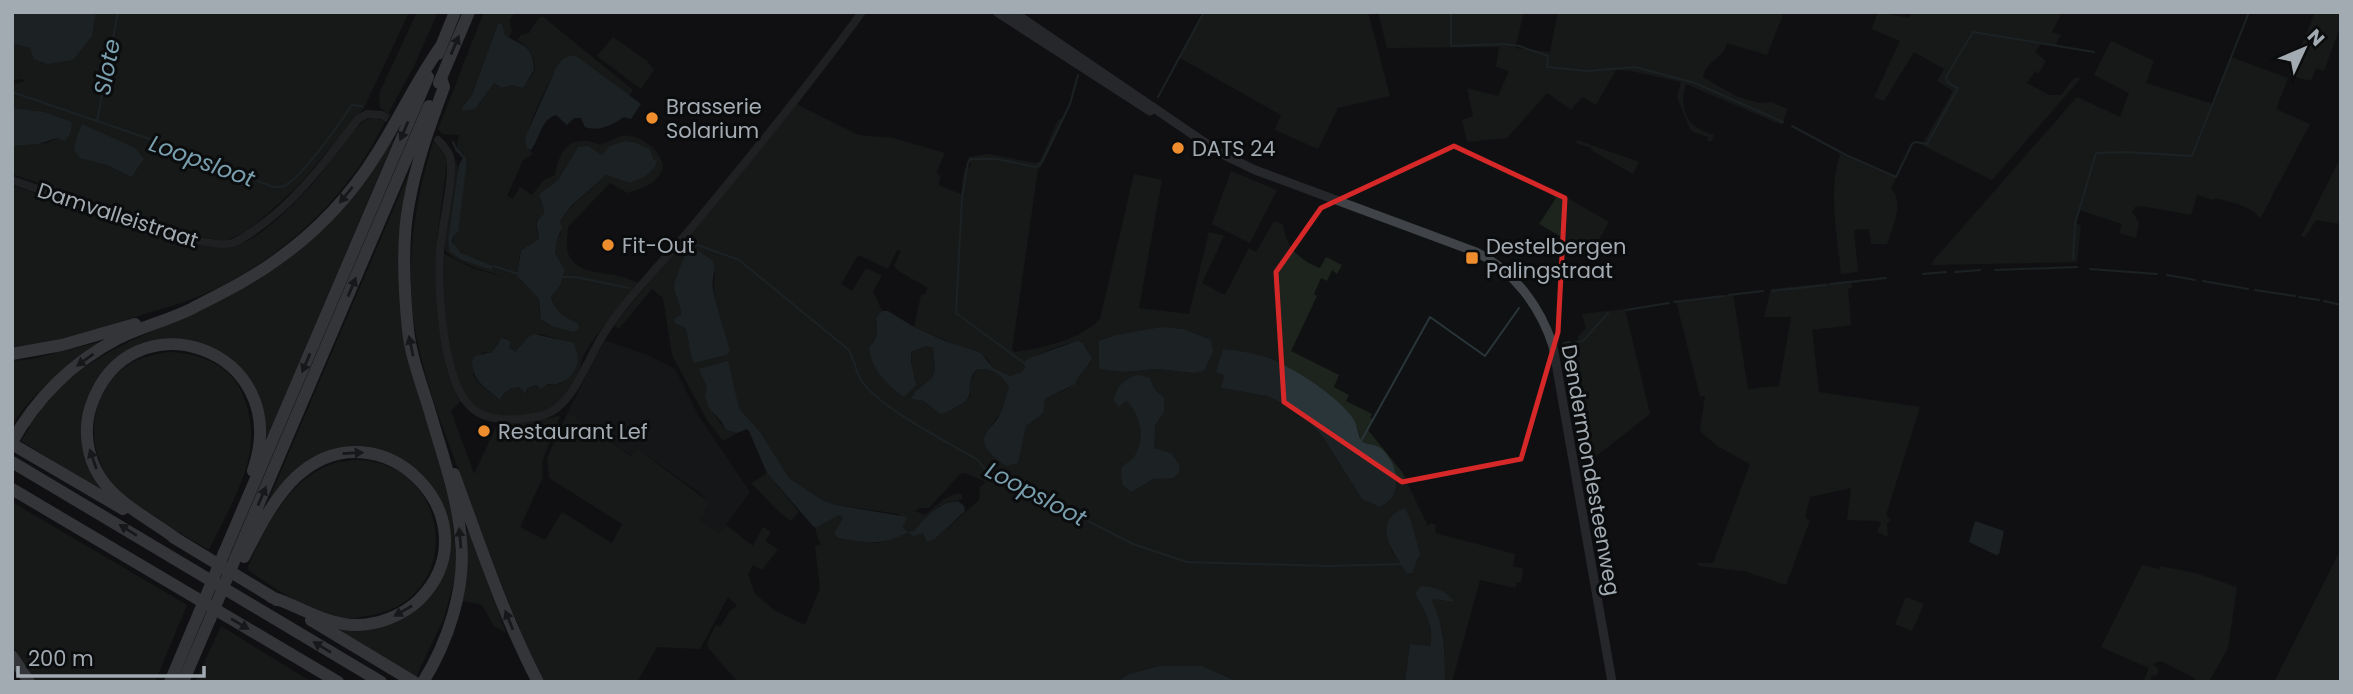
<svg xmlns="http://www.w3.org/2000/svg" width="2353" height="694" viewBox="0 0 2353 694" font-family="Poppins,sans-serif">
  <rect width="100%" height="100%" fill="#101112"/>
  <path fill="#1c1d1f" d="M604,340L650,356L675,369L698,415L750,492L719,534L700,520L710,503L696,490L638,449L632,456L568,412Z"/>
  <path fill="#1d241d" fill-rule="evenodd" d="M96,12H409L364,108L298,186L259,221L243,233L225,241L190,235L12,174V146L47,143L71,132L72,122L45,112L12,108V85L25,81L21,79L12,80V43L31,48L92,36ZM115,140L135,148L130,177L107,165L84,158Z
    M417,12H438L414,66L388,114L380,108L379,94Z
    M484,12H515L509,21L512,31L509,38L505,35L502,25L498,24L472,95L462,108L478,105L494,83L502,88L512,85L523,88C525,82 530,79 533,74C539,61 528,45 517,40L521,35L529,33L538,19L542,16L633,90L629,96L563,59C553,72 523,130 527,146C528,149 531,151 533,154L523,160L507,196L513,199L520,187L532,195L544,180L555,175C559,148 573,133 600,145C607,143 614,138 621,136C638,132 661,150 663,166C659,183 644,188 628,193L610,183L568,227C568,234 566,244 567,250C573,274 601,272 619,276C627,278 634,281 641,284C621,308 595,332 582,359C581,362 581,366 580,369C577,379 569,394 562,401C548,413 525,418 506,416C496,415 484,414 476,407C442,379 444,294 444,254L472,268L504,277C489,271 449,262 444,247L454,161H456L459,174L448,240L449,251L462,260L492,269L493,266L467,256L454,248L453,236L464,154L457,147L459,135L442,134L438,129ZM625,141L634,142L650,151L654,160L653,171L636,180H621L606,175L571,207L560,221L561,234L557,238L555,253L565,270L560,286L551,295C554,311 564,317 577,323L540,314L539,299C519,275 514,285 521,250L539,239C539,226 529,225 544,214V209L539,194L558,180L578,147L603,155ZM540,334L555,338L577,356C577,366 569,382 558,384C548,387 539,383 528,388L527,393H523L519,387C509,389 505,391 500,400L481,385L473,375L482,353L492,352L497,343L504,337L510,342L509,347L515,352L528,337Z
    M1203,12H1368L1390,96L1338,108L1318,149L1275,130L1281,115L1180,58Z
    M1378,12H1524L1515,48L1550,52L1558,12H1784L1767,55L1727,43C1722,61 1707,59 1703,77L1736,96L1759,103L1771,102L1788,109L1782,125L1686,84C1681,99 1682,118 1697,128C1702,131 1709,133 1714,135L1711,142L1707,140L1708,137L1693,132L1690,129L1677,97L1681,82L1631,71L1616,70L1596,105L1582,97L1571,110L1547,93L1507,138L1467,142L1462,120L1473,116L1467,88L1498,96L1509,71L1496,67L1499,47L1387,48Z
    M1878,12L1909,18L1912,12H2062L2052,32L2061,35L2055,46L2041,44L2035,52L2046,61L2038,74L2035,71L2027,83L2049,95H2061L2074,78H2081L1992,180L1922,145L1953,91L1937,81L1944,69L1914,52L1884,101L1874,97L1900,41L1872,29Z
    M2315,12H2341V24L2324,71L2316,68L2311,81L2289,75Z
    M613,37L647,61L654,70L641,89L597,56Z
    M2111,41L2154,61L2146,83L2213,104L2231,57L2288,78L2276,109L2310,124L2260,219C2254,206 2229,202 2215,198L2214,200L2197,195L2191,215L2142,206L2135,207L2132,212L2139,222L2136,238L2119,233L2122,224L2079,210L2075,222L2081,226L2077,262L1932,265L1933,261L2077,97L2120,117L2129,93L2094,75Z
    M796,104L859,135L893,138L945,153L936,173L941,176L938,185L961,194L964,169H969L971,163L968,157L989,154L1036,163L1040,161L1059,118L1063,121L1041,167L1038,169L1012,350L1015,352C1043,348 1080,340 1100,319L1134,174L1162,180L1139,308L1189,314L1209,232L1224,236L1202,283L1225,295L1249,248L1256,252L1274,221L1283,224C1285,246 1299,260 1320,268L1326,257L1342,265L1337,274L1332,270L1327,281L1321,278L1314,294L1317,296L1291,351L1339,375L1334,387L1349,395L1346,401L1372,414L1370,418L1374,419L1368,430L1402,472L1428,526L1430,523L1436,525L1435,533L1515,554L1513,566L1523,569L1521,583L1517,582L1515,588L1480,580L1452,682H1445C1445,655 1446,626 1431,602L1433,599L1453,602L1433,587L1427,614L1432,636L1430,646L1410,644L1405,682H1238L1202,666H1158L1129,674L1117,682H738L709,649L707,643L716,625L720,627L730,611L737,606L728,597L700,649L657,647L637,682H544C513,620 490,554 466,489C445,433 421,375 413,316C406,257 416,197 433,142L443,152L447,161L437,239L438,320L447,370L460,402L451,411L474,474L498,423L536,421L560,416L542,462L543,477L520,527L545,540L562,512L612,543L622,524L549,478L547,458L568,412L631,456L638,449L710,503L700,520L719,533L726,525L753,546L763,527L771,532L765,541L778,549L762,570L753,565L748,574L755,594L774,610L805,625L820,588L815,546L821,545L816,533V528L839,515L844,518L834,534L838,538L878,543L908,531L903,527L904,522L899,514L836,505L822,500L789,478L750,420L739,408L727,361L707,387C709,408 713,414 726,430L737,433L723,441L707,420L672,355L663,298L652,289L619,329L614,325ZM897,250L901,251L894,266L900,272L928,288L925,294L921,295L914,327L987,358L993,368L1010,376L1022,372L1025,367L1023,363C1031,356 1074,338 1082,343C1089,347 1090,356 1091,363L1076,377V382L1067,389L1045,399L1043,409L1026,425L1019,457L985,435L1000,413L1010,387C1004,376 989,366 976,370L970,381V396L963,404L940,414L924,401L912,399L916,391L932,378L935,370L933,348L926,346L911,352L912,371L916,380L871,343L877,337L875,320L882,311L873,291L882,276L866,268L852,291L841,284L858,255L888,269ZM686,253L694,254L715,274C711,300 722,325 730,350L727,355L694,363C688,354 690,339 685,328L678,325L676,317L681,314L676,276L681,269ZM1162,327L1183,329L1193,373L1157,369L1123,372ZM1272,360C1296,371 1345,401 1356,425C1359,429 1359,436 1361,441L1382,449L1398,480L1388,502L1383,506L1362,499L1323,437L1299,411L1267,396L1221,388L1224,375ZM965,473L986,482L980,487L979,500L936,538L923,532L909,531H914C920,523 935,506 946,504C952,502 956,501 962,499V495L958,493L944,499L925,515L915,511L919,508H929L960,474ZM1411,521L1419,559L1415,565L1402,566L1392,552L1387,530Z
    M372,118L385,121C351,194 285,256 213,290C187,303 159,309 132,318C93,331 53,343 12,348V185C50,198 204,256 233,247C262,239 296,202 316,180C331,162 350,124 372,118Z
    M392,138L393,142L264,444L252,387L189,343L123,358L83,423L110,496L21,441L30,427L28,426C44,404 62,384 84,368C121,342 164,327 204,308C240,291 274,272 304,246Z
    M1577,140L1639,162L1633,174L1591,150V148L1576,143Z
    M1840,154L1896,178L1891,189C1905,202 1892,228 1887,244H1871L1869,229L1854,230L1858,272L1841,274C1837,235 1828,191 1840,154Z
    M2341,157V224L2316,220L2305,237L2301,236Z
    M412,166L399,254L438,457L451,509L456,561L455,577L444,618L416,677L328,624L346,628L425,600L447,527L412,467L332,453L263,513Z
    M1231,171L1277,190L1250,243L1212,224Z
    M1552,189L1609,222L1588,259L1562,244L1565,239L1539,224L1556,198L1549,193Z
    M1851,281L1852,288L1848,289L1851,325L1812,330L1819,392L1920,407L1886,515L1891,520L1887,524L1888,537L1877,532L1881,523L1879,521L1847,520L1851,488L1810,497L1805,518L1810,520L1786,585L1744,571L1698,566V563H1713L1750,464L1717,446L1700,431L1705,396H1700L1676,301L1733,294L1748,389L1779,386L1791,317H1764L1771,289Z
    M1625,309L1650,414L1581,468L1561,346L1579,341L1577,338L1586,328L1582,314Z
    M107,340C71,364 35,388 12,425V361L33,359Z
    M169,352C196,353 225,362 239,387C270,447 235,495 209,550C178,531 130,509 109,479C83,442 91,384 133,362C144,356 157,354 169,352Z
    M356,460C452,461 466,597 373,615C361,617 347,620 336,617C303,608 274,588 247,569C264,529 289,477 335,463C341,461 349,461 356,460Z
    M767,473L799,512L791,521L780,513L751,483Z
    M12,502L187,605L155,682H35L12,644Z
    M466,531H469L506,633L494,626L482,605L463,601Z
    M2341,549V682H2274Z
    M2142,565L2159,569L2160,566L2195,573L2237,587L2228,648L2209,682H2194L2195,678L2161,661L2153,664L2159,670L2156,676L2152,675L2150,682H2143L2149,668L2101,647Z
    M1906,597L1924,604L1912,631L1895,624Z
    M221,626L305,678L312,682H195Z"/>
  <path fill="#2a353a" d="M12,12H96L92,36L73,60L47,64L34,59L30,48L12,43Z
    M498,24H502L505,35C523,47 533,44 534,70L523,88L512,85L502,88L494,83L475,109L463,111L462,108L472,95Z
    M570,56H576L641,104L631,119L624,117C612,125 599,132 585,127L581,118H574L567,125L556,115C541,119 540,138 531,150L527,148L525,138L557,66L563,59Z
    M12,108L45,112L72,122L71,132L65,141L57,138L38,144L12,146Z
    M82,124L135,148L144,159L131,177L107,165L80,158L74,150L77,136Z
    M625,141L634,142L650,150L654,160L657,159C656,173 642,178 630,183L606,175L571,206L560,221L562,228L557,239L555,253L565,270L560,286L551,296C554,311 564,317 577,323L580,328L574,332L552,326L541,319L539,299L517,276L521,250L539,239C539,226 531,224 544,214V209L539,194L558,180L578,147L588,146L602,155L610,146Z
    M457,147L466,158V169L458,232L453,236L452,242L461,253L493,266L492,270L462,260L449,251L448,240L459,165L463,158L455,150Z
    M696,249L713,261C716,271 711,280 713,289C717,310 724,330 730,350L727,355L694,363C688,354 690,339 685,328L675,323L674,319L681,314C680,304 678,299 675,292C671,284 683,262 686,253L693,254Z
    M882,311H888L914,327L945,341L981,353L993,368L1010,376L1022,372L1025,367L1023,363L1029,358L1077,341L1083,343L1092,358C1088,369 1078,373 1075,384L1045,399L1043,413L1026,426L1018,463L1006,466C998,460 980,448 985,436C987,430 994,424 998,418C1003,408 1006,397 1009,387C1004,376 989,366 976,370C962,385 980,397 956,407C950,410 947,413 940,414L924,401L911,399L916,391L932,378L935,370L933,348L926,346L911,352V362L916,385L904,397C886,384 872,370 869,348L877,336L876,318Z
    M1162,327L1183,329L1211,340L1213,352L1204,371L1193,373L1157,369L1123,372L1101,369L1099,366V341L1116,335Z
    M534,334L574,343C575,348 578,355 578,360C576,375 562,387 548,384L541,389L536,385L528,388L525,394L519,387C509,389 504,391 500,400C485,386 474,384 472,361L475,356L492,352L502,337L511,342L509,347L515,352L528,337Z
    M1223,349C1239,351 1255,353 1271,359C1296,369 1340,398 1354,420C1358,427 1358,434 1361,441C1368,445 1376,444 1382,449C1399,465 1404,496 1380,507L1362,499L1323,437L1299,411L1267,396L1221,388L1224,375L1216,372Z
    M728,361L739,408L760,432L789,478L822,500L836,505L907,517L903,527L908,532L914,531C922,521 930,512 941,506C946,502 953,503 958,501L964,506L965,511L936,538L927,542L923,533L913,536L908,532C883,546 866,543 838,538L834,534L843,518L839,515L816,528L813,526L767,473L749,431L747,429L737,433L726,430L721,421L709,408L705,397L707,387L699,369Z
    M1139,375L1150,378L1154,389L1164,398V412L1155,425L1154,448L1171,453L1180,466L1178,474L1173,478L1153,479L1131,492L1122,484L1121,469C1125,463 1130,462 1134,457C1146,438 1141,418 1128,402L1125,401L1119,407L1114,401C1115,387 1126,377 1139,375Z
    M1405,508L1411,521L1420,554L1412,573H1407C1393,553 1370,521 1405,508Z
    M1975,521L2004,531L1999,554L1996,555L1969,542Z
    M1421,586C1434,587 1447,590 1454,602L1433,599L1432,602C1445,626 1445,655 1445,682H1405L1410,644L1430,646C1435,625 1424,611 1415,593Z
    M1159,666H1202L1238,682H1117L1129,674Z"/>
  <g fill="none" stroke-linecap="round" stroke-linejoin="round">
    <path stroke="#2a353a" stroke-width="2" d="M1451,12V46L1504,44L1519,46L1548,56L1547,67L1588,71L1635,67L1695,83L1783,122
      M12,92L173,147L273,187C276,187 282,187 284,186C303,177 339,124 352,105L362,106
      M1158,97L1204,12
      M97,121L118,12
      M1792,126L1846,155L1896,177L1912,144L1915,142L1927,144L1958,88L1948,83L1946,77L1973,32L2094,52
      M453,142L456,149
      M692,243L739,260L849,350C854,360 856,371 861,380C879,408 948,442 978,460L984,468L1133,544L1187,562L1329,566L1402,564
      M2073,259L2075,224L2096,153L2127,152L2192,156L2249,12
      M494,266L518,274
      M2090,269L2157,274
      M1995,270L2077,267
      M1955,272L1980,270
      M1923,274L1946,272
      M2167,275L2195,280
      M561,277H576L629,288
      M2203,281L2248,289
      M1831,284L1886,278
      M2255,290L2295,296
      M1772,291L1826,285
      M1729,295L1763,291
      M2299,297L2319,300
      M2324,301L2341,305
      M1674,302L1724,296
      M1626,310L1669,303
      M1576,342L1583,341L1608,313
      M1564,343L1570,342
      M1024,363L956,313L962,198L968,163L970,159H997L1036,167L1042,162L1070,104L1078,75
      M1361,441L1430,317L1485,356L1519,308"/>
    <path stroke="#2d3032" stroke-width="8" stroke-dasharray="8 4" stroke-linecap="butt" d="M381,115L422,133"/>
    <path stroke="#323337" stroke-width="8" d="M438,140C443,146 448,150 450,157C455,174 441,230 440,252C438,290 442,384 473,409C490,423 520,420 540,416C571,410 585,365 600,340C620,305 660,265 687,233C747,161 807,88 862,12
      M12,180C51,193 203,253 233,243C241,240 249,234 256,229C298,200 327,159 358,119L367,114L381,115"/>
    <path stroke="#404347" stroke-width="9" d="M997,12L1150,111
      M1013,12L1220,153L1255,170L1476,252C1514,271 1540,306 1553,346L1612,682"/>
    <path stroke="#5e6268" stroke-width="12" d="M438,54L455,12
      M439,83L469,12
      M12,354L62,345L135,324
      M12,442C36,398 73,362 117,339C140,327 167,321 191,309C220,294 251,279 278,259C316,232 351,195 376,155C399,119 416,81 441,46
      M12,444L123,509
      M12,462L381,682
      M454,474C480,544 503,615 538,682
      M12,489L338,682
      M173,537L277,600
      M178,540C152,520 118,505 100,477C87,457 83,429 91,406C129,293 296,347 253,471
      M224,553L428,77
      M244,557C258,530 273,499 296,477C380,399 498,521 419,600C402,616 378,625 356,625C325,625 300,606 271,597
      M235,559L429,106
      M311,620L414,682
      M12,656L29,682
      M170,682L199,613
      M183,682L210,619
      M423,682C448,642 466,588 461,541C458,497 442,454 430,412C422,385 411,358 408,330C404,290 401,243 409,203C416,163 430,125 444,87L441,78"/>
    <path stroke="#5e6268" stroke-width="12" d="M199,613L224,553
      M210,619L235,559"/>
  </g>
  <defs><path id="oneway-solid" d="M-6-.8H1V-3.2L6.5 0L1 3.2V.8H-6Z" transform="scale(1.75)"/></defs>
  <g fill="#202224">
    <use href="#oneway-solid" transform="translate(455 45) rotate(-67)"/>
    <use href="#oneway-solid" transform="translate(404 131) rotate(113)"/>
    <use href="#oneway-solid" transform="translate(346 195) rotate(129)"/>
    <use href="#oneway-solid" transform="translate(352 287) rotate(-67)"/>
    <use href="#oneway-solid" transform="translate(411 346) rotate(-102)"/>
    <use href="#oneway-solid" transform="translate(85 360) rotate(144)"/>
    <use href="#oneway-solid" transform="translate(306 363) rotate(113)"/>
    <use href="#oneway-solid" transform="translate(353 453) rotate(-3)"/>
    <use href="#oneway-solid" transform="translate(93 459) rotate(-109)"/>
    <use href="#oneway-solid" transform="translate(262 496) rotate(-67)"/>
    <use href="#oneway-solid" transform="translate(128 530) rotate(-148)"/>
    <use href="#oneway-solid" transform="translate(460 538) rotate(-95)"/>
    <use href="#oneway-solid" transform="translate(403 611) rotate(150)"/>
    <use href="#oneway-solid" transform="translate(509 620) rotate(-112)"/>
    <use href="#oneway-solid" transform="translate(240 624) rotate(31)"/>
    <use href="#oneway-solid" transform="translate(322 647) rotate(-149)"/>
  </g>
  <path d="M0 0H2353V694H0ZM1454,146L1565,198L1558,332L1521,459L1402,482L1284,402L1276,272L1321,208Z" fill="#101112" fill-opacity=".55" fill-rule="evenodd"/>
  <path fill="none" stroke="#d62828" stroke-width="5" stroke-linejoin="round" d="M1454,146L1565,198L1558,332L1521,459L1402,482L1284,402L1276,272L1321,208Z"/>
  <g fill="#ed8d2e" stroke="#0b0c0d" stroke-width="2.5">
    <circle cx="652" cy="118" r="7"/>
    <circle cx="1178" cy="148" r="7"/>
    <circle cx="608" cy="245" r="7"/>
    <rect x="1465" y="251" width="14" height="14" rx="3.5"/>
    <circle cx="484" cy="431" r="7"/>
  </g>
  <g text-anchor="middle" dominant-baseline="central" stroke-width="6" stroke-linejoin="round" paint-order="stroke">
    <g font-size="21" fill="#a2aab2" stroke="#0b0c0d" text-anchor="start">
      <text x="666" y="106">Brasserie<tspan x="666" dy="24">Solarium</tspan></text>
      <text x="1192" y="148">DATS 24</text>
      <text x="622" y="245">Fit-Out</text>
      <text x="1486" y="246">Destelbergen<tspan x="1486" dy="24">Palingstraat</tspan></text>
      <text x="498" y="431">Restaurant Lef</text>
    </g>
    <g font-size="21" fill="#a2aab2" stroke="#0b0c0d">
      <text transform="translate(118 215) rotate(18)">Damvalleistraat</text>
      <text transform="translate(1591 470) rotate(80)">Dendermondesteenweg</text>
    </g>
    <g font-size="23" font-style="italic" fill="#799ead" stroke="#0b0c0d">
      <text transform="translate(107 67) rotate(-79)">Slote</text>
      <text transform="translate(202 161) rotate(20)">Loopsloot</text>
      <text transform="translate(1036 494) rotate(28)">Loopsloot</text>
    </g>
  </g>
  <rect width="2353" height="694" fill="none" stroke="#a2aab2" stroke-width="28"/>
  <g transform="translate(2304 49) rotate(46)" stroke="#0b0c0d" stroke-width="5" paint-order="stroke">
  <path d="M0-5L12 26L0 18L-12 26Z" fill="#a2aab2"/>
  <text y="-10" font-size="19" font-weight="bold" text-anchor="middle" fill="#a2aab2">N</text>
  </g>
  <path d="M18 666v10h186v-10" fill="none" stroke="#a2aab2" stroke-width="3.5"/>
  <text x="28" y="666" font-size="21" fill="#a2aab2" stroke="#0b0c0d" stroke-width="5" paint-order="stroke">200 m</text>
</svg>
